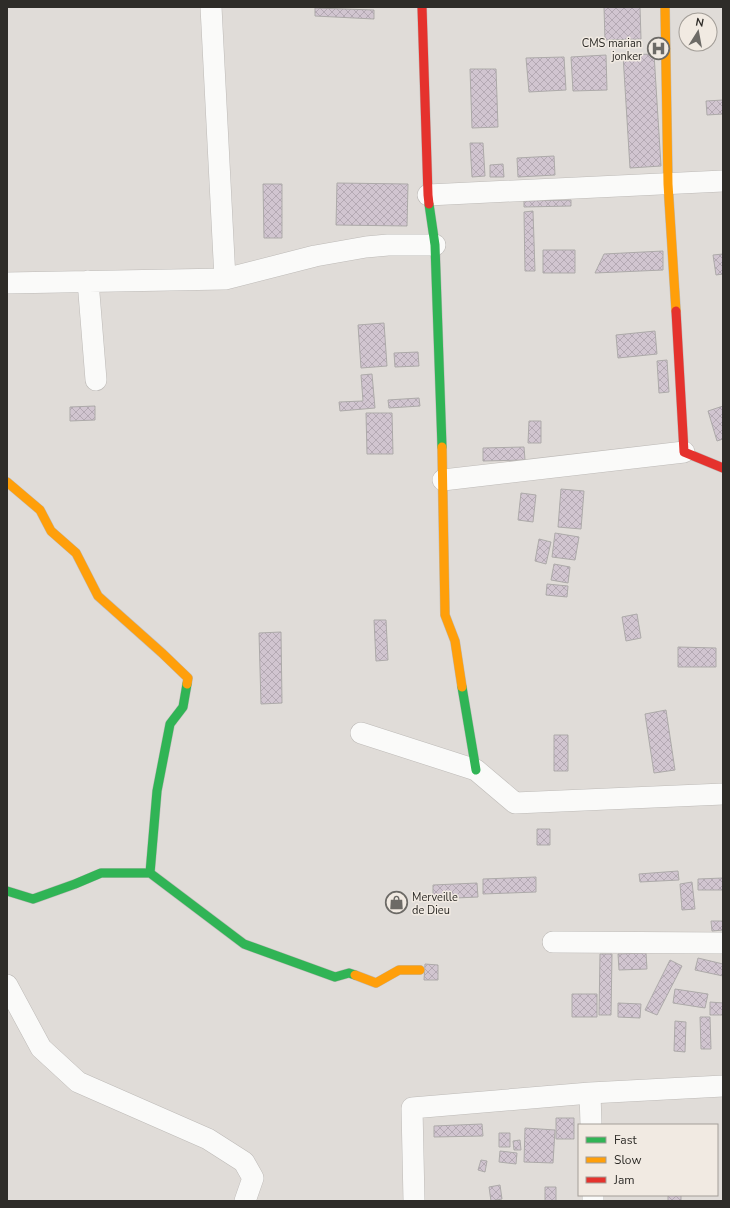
<svg xmlns="http://www.w3.org/2000/svg" width="730" height="1208" viewBox="0 0 730 1208" font-family="'Nunito Sans',sans-serif">
  <defs>
    <pattern id="building-cross-hatch" width="8" height="8" patternUnits="userSpaceOnUse"><rect width="8" height="8" fill="#d1c5d0"/><path d="M0 0l8 8M0 8l8-8" fill="none" stroke="#b4a9b3"/></pattern>
  </defs>
  <rect width="100%" height="100%" fill="#e0dcd8"/>
  <path fill="url(#building-cross-hatch)" stroke="#adaaa9" d="M604,7H640L641,39L605,40Z
    M315,8L374,10V19L315,16Z
    M654,54L661,166L630,168L623,55Z
    M606,55L607,90L573,91L571,57Z
    M564,57L566,90L529,92L526,58Z
    M470,69H496L498,127L472,128Z
    M723,100V114L707,115L706,101Z
    M470,143H483L485,176L472,177Z
    M554,156L555,175L518,177L517,158Z
    M503,164L504,177H490V165Z
    M337,183L408,184L407,226L336,225Z
    M263,184H282V238H264Z
    M571,200V206L524,207V201Z
    M533,211L535,271H525L524,212Z
    M543,250H575V273H543Z
    M663,251V270L595,273L604,254Z
    M723,254V274L716,275L713,255Z
    M384,323L387,366L361,368L358,325Z
    M655,331L657,354L618,358L616,335Z
    M418,352L419,366L395,367L394,353Z
    M667,360L669,392L659,393L657,361Z
    M372,374L375,408L340,411L339,402L363,401L361,375Z
    M419,398L420,406L389,408L388,400Z
    M95,406V420L70,421V407Z
    M723,406V439L717,441L708,411Z
    M366,413H392L393,454H367Z
    M529,421H541V443H528Z
    M524,447L525,460L483,461V448Z
    M561,489L584,491L581,529L558,527Z
    M521,493L536,495L533,522L518,520Z
    M555,533L579,537L575,560L552,557Z
    M539,539L551,542L546,564L535,561Z
    M554,564L570,567L568,583L551,580Z
    M547,584L568,586L567,597L546,595Z
    M637,614L641,638L626,641L622,617Z
    M374,620H386L388,660L376,661Z
    M281,632L282,703L261,704L259,633Z
    M678,647L716,648V667H678Z
    M666,710L675,770L654,773L645,714Z
    M554,735H568V771H554Z
    M537,829H550V845H537Z
    M678,871L679,880L640,882L639,874Z
    M536,877V892L483,894V879Z
    M723,878V890H698V879Z
    M692,882L695,909L682,910L680,884Z
    M477,883L478,897L433,899V885Z
    M711,921H723V930L712,931Z
    M646,953L647,969L619,970L618,954Z
    M600,954H612L611,1015H599Z
    M698,958L723,964V976L695,970Z
    M670,960L682,966L657,1015L645,1010Z
    M425,964L438,965V980H424Z
    M675,989L708,994L705,1008L673,1003Z
    M572,994H597V1017H572Z
    M710,1002L723,1003V1015H710Z
    M618,1003L641,1004L640,1018L618,1017Z
    M700,1017H710L711,1049H701Z
    M675,1021L686,1022L685,1052L674,1051Z
    M556,1118H574V1139H556Z
    M482,1124L483,1136L434,1137V1126Z
    M525,1128L555,1130L553,1163L524,1162Z
    M499,1133H510V1147H499Z
    M520,1140L521,1150H514L513,1141Z
    M500,1151L517,1153L516,1164L499,1162Z
    M481,1160L487,1161L485,1172L478,1170Z
    M500,1185L502,1199L491,1201L489,1187Z
    M545,1187H556V1201H545Z
    M668,1195H681V1201H668Z"/>
  <g fill="none" stroke-linecap="round" stroke-linejoin="round">
    <defs>
      <path id="street" d="M211,7L225,279
        M428,195L723,181
        M88,281L96,380
        M7,283L225,279L315,256L366,247L388,245H435
        M443,480L684,452
        M361,733L476,770L515,803L723,794
        M553,942L723,943
        M7,985L41,1048L78,1082L208,1139L244,1162L253,1178L245,1201
        M590,1093L591,1125
        M593,1195V1201
        M414,1201L412,1108L590,1093L723,1086"/>
      <path id="fast" d="M429,204L435,245L442,447
        M462,687L476,770
        M150,873L157,791L170,724L183,707L187,684
        M7,891L33,899L75,884L101,873H150L244,944L335,977L349,973L355,975"/>
      <path id="slow" d="M665,7L668,184L676,311
        M442,447L445,615L455,641L462,687
        M7,482L40,510L51,531L76,553L98,596L162,653L188,678L187,684
        M355,975L376,983L399,970H420"/>
      <path id="jam" d="M422,7L428,195L429,204
        M676,311L684,452L723,468"/>
    </defs>
    <use href="#street" stroke="#bdbab7" stroke-width="22"/>
    <use href="#fast" stroke="#bdbab7" stroke-width="10"/>
    <use href="#slow" stroke="#bdbab7" stroke-width="10"/>
    <use href="#jam" stroke="#bdbab7" stroke-width="10"/>
    <use href="#street" stroke="#fafaf9" stroke-width="21"/>
    <use href="#fast" stroke="#30b455" stroke-width="9"/>
    <use href="#slow" stroke="#ff9f0a" stroke-width="9"/>
    <use href="#jam" stroke="#e5322d" stroke-width="9"/>
  </g>
  <defs>
    <symbol id="hospital-ring" viewBox="-11 -11 22 22"><circle r="9.5" fill="#f1eae2" stroke="#6c6a66" stroke-width="1.5"/><path d="M-5-5h3v3.5h4V-5h3V5h-3V1.5h-4V5h-3Z" fill="#6c6a66"/></symbol>
    <symbol id="shop-ring" viewBox="-11 -11 22 22"><circle r="9.5" fill="#f1eae2" stroke="#6c6a66" stroke-width="1.5"/><path d="M-5-2.5h2.3a2.7 3.5 0 0 1 5.4 0H5L5.5 6h-11ZM-1.5-2.5h3a1.5 2.3 0 0 0-3 0Z" fill="#6c6a66"/></symbol>
  </defs>
  <g fill-rule="evenodd">
    <use href="#hospital-ring" x="646" y="36" width="25" height="25"/>
    <use href="#shop-ring" x="384" y="890" width="25" height="25"/>
  </g>
  <g text-anchor="middle" dominant-baseline="central" stroke-width="3" stroke-linejoin="round" paint-order="stroke">
    <g font-size="11" fill="#2e2c28" stroke="#f1eae2" text-anchor="end">
      <text x="642" y="43">CMS marian<tspan x="642" dy="13">jonker</tspan></text>
      <text x="412" y="897" text-anchor="start">Merveille<tspan x="412" dy="13">de Dieu</tspan></text>
    </g>
  </g>
  <rect width="730" height="1208" fill="none" stroke="#2e2c28" stroke-width="16"/>
  <rect x="578" y="1124" width="140" height="72" fill="#f1eae2" stroke="#a39e98"/>
  <rect x="586" y="1137" width="20" height="6" fill="#30b455" stroke="#a39e98"/>
  <text x="614" y="1144" font-size="12" fill="#2e2c28">Fast</text>
  <rect x="586" y="1157" width="20" height="6" fill="#ff9f0a" stroke="#a39e98"/>
  <text x="614" y="1164" font-size="12" fill="#2e2c28">Slow</text>
  <rect x="586" y="1177" width="20" height="6" fill="#e5322d" stroke="#a39e98"/>
  <text x="614" y="1184" font-size="12" fill="#2e2c28">Jam</text>
  <g transform="translate(698 32) rotate(11)"><circle r="19" fill="#f1eae2" stroke="#a39e98"/>
  <path d="M0-3L7 15L0 10L-7 15Z" fill="#6c6a66"/>
  <text y="-6" font-size="11" font-weight="bold" text-anchor="middle" fill="#2e2c28">N</text>
  </g>
</svg>
